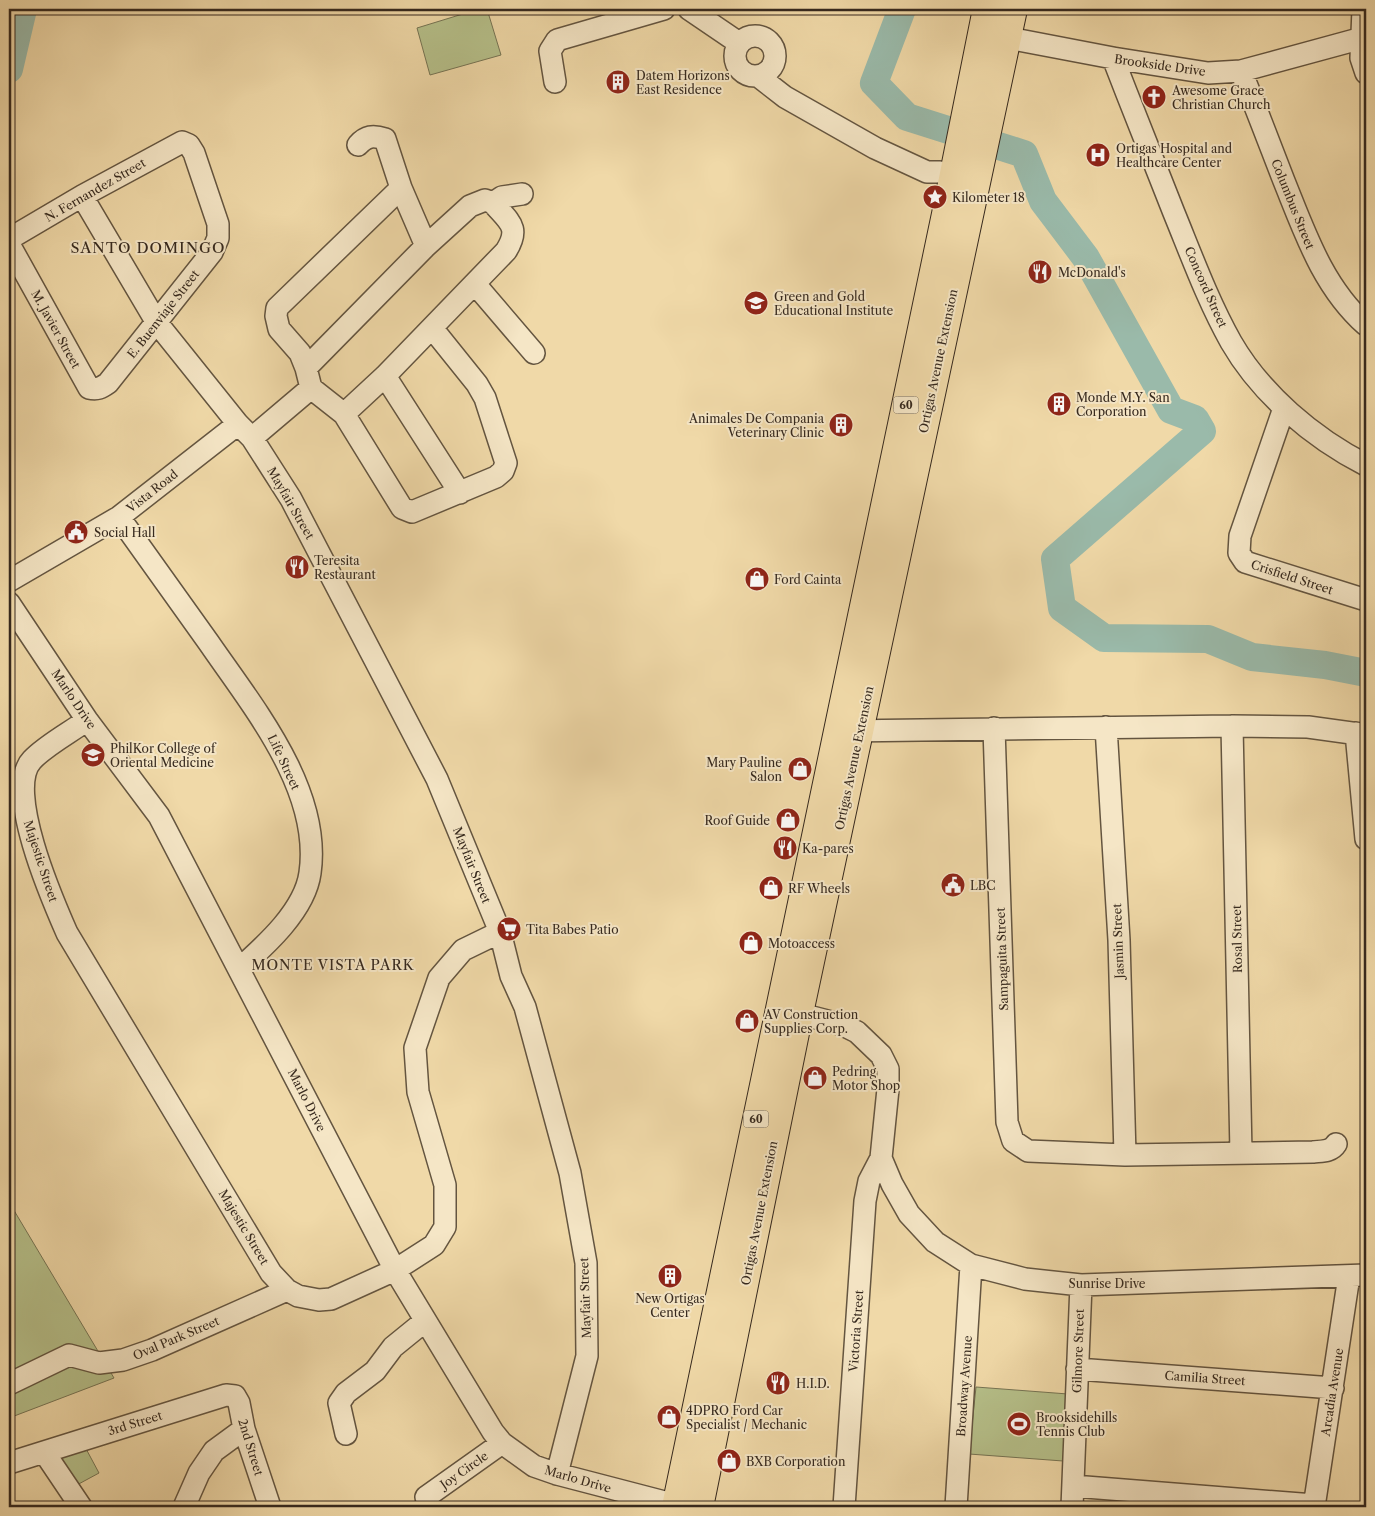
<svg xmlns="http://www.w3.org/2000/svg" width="1375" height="1516" viewBox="0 0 1375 1516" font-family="'Libre Caslon Text',serif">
  <rect width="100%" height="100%" fill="#f0d9a8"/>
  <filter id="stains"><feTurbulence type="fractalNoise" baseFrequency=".004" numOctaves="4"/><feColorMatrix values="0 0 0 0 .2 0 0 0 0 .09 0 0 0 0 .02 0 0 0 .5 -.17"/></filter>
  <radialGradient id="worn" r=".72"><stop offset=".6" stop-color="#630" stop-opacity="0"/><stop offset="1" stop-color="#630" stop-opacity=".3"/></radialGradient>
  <path fill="#b6c08a" stroke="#767454" d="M479,9H487L501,55L430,75L417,28Z
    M9,1202L114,1378L9,1418Z
    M976,1387L1068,1394L1063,1461L969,1454Z
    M84,1445L99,1473L75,1486L57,1452Z"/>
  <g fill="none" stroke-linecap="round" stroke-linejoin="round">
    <path stroke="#9abaaa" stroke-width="28" d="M902,9L874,83L907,117L1024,154L1043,201L1086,258L1171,410L1195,419L1202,431L1055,559L1062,608L1104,638L1208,639L1252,657L1325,665L1366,673
      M9,69L23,9"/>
    <defs>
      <path id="minor" d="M689,9L739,43
        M1363,9L1361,58L1366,73
        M992,35L1113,58L1208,73L1241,71L1366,37
        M735 56a20 20 0 1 1 40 0a20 20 0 1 1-40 0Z
        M1113,58C1133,110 1154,162 1174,213C1192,257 1208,301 1231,342C1261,394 1313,438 1366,465
        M1241,71C1256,108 1270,145 1284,181C1305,233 1323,287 1366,325
        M758,76L785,97L875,148L927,172H940L953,178
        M555,82L550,51L557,40L664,9
        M358,145C366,136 373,135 385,139L401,188L426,246
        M401,188L277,308L276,316L279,329L300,353L306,368L311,388L344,414L402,508L412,512L496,477L503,471L506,463L485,398L477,384L432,328
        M82,196L157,323L238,424L252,438L291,499L437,779L500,932L511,976L525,1007L570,1173L586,1263L587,1356L557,1474
        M9,239L82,196L182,142L189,145L194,153L218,224V238L212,252L108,383C101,388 97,390 89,388L9,244
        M475,284L534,353
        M306,368L426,246L470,206L485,200L493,203L502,197L522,194
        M385,376L460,493
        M1284,408L1240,536L1239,553L1245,562L1366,600
        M344,414L385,376L506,251C521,227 509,222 493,203
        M252,438L311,388
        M119,517C149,559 179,601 209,643C253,707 322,790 310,873C305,910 266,945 239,969
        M9,581L119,517L238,424
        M9,603L87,720L159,816L395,1270L493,1432L502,1443L534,1466L557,1474L676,1505
        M87,720C71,732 46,745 32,760C4,789 52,899 67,933L271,1273L287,1290L298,1296L319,1300L331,1299L395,1270L434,1245L445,1227V1185L418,1092L415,1048L439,978L463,950L500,932
        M1232,726L1241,1153
        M1106,727L1119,940L1125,1155
        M994,728L1007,1122L1013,1141L1028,1151L1125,1155L1313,1152C1322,1151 1331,1152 1336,1144
        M845,731L1232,726L1308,727L1366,735
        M1356,733L1366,839
        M785,1010L843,1025L857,1032L881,1055L888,1069V1089L881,1158L892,1184L909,1214L935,1242L971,1265L1025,1279L1081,1285L1366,1275
        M1077,1369L1333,1388
        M9,1384L69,1355L99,1363L123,1360L152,1350L287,1290
        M346,1434L339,1403L346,1393L375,1371L393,1347L425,1321
        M44,1452L226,1395L235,1396L239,1403L244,1429L270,1507
        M9,1463L44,1452L81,1507
        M1073,1486L1314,1505
        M426,1497L502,1443
        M184,1507L199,1473L214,1451L244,1429
        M844,1507L865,1201L869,1181L881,1158
        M956,1507L971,1265
        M1072,1507L1081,1285
        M1314,1507L1349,1276"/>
      <path id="major" d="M676,1507L946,214L987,9
        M699,1507L799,1013L1013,9"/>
    </defs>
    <use href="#minor" stroke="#645540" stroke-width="24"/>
    <use href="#major" stroke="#36291e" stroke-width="30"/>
    <use href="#minor" stroke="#f5e6c6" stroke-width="21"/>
    <use href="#major" stroke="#f0d9a8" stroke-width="28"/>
  </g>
  <defs>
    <symbol id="building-disc" viewBox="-11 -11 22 22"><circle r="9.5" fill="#8f2418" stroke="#f5e6c6"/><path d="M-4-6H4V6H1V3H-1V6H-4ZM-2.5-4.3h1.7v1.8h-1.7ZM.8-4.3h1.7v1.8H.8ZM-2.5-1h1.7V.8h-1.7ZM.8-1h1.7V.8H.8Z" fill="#fff"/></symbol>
    <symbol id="church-disc" viewBox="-11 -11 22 22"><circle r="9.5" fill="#8f2418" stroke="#f5e6c6"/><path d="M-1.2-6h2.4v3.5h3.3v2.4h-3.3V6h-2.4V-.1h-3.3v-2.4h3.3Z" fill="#fff"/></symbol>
    <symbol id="hospital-disc" viewBox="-11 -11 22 22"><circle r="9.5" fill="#8f2418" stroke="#f5e6c6"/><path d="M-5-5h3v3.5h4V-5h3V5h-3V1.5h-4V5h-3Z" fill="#fff"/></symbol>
    <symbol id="sight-disc" viewBox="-11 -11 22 22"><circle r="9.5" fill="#8f2418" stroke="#f5e6c6"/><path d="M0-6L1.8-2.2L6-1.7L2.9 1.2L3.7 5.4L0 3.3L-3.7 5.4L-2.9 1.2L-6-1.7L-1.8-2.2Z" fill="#fff"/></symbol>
    <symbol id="restaurant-disc" viewBox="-11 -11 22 22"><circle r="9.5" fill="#8f2418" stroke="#f5e6c6"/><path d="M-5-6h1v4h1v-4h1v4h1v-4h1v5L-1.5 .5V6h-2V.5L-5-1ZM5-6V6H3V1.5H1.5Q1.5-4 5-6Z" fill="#fff"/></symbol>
    <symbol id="school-disc" viewBox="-11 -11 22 22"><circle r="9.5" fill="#8f2418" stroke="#f5e6c6"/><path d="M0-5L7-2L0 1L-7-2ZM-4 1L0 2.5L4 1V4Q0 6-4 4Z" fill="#fff"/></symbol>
    <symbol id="civic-disc" viewBox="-11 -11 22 22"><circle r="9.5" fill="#8f2418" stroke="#f5e6c6"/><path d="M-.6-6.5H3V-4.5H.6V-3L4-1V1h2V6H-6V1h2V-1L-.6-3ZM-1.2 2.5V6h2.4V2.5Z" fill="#fff"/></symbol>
    <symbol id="shop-disc" viewBox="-11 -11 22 22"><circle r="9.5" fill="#8f2418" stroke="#f5e6c6"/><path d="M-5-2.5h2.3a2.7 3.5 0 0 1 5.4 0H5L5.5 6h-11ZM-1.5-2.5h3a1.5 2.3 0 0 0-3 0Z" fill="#fff"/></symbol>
    <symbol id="university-disc" viewBox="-11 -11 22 22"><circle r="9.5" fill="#8f2418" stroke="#f5e6c6"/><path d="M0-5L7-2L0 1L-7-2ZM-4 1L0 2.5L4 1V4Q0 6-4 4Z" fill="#fff"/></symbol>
    <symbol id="supermarket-disc" viewBox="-11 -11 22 22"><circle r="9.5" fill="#8f2418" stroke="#f5e6c6"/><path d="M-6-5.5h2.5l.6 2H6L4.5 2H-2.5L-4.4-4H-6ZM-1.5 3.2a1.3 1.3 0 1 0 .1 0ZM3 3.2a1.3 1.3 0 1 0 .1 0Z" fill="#fff"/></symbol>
    <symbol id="stadium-disc" viewBox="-11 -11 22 22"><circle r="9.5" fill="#8f2418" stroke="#f5e6c6"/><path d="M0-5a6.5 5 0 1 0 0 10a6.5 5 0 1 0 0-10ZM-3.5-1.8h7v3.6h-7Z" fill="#fff"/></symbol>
  </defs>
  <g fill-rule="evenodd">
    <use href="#building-disc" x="604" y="68" width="28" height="28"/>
    <use href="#church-disc" x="1140" y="83" width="28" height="28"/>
    <use href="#hospital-disc" x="1084" y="141" width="28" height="28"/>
    <use href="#sight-disc" x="921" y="183" width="28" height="28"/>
    <use href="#restaurant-disc" x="1026" y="258" width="28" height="28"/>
    <use href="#school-disc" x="742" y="289" width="28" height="28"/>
    <use href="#building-disc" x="1045" y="390" width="28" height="28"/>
    <use href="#building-disc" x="827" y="411" width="28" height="28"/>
    <use href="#civic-disc" x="62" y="518" width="28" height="28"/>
    <use href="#restaurant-disc" x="283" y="553" width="28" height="28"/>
    <use href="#shop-disc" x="743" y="565" width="28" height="28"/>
    <use href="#university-disc" x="79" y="741" width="28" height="28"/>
    <use href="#shop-disc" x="786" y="755" width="28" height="28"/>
    <use href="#shop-disc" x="774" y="806" width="28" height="28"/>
    <use href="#restaurant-disc" x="771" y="834" width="28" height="28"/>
    <use href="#civic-disc" x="939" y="871" width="28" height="28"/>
    <use href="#shop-disc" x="757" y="874" width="28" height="28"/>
    <use href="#supermarket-disc" x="495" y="915" width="28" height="28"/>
    <use href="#shop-disc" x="737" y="929" width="28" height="28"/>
    <use href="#shop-disc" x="733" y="1007" width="28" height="28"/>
    <use href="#shop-disc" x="801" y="1064" width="28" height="28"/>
    <use href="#building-disc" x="656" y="1262" width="28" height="28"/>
    <use href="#restaurant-disc" x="764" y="1369" width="28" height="28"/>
    <use href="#shop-disc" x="655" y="1403" width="28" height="28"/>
    <use href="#stadium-disc" x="1005" y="1410" width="28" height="28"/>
    <use href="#shop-disc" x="715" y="1447" width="28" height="28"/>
  </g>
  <g text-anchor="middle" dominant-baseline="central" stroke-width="4" stroke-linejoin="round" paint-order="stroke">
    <g fill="#f5e6c6" stroke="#6f6250" stroke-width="1">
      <rect x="893.5" y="396.5" width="25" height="17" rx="4"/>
      <rect x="743.5" y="1110.5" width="25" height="17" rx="4"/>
    </g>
    <g font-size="11" font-weight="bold" fill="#36291e">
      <text x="906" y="405">60</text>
      <text x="756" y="1119">60</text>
    </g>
    <g font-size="12" fill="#36291e" stroke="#f5e6c6">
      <text transform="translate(1160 65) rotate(8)">Brookside Drive</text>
      <text transform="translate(95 190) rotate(-30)">N. Fernandez Street</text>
      <text transform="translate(1293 204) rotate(68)">Columbus Street</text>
      <text transform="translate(1206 287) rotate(66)">Concord Street</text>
      <text transform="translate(163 314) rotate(-52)">E. Buenviaje Street</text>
      <text transform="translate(56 329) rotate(61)">M. Javier Street</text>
      <text transform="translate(938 361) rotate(-78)">Ortigas Avenue Extension</text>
      <text transform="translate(152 491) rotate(-38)">Vista Road</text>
      <text transform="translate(291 503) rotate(60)">Mayfair Street</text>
      <text transform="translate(1292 577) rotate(18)">Crisfield Street</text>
      <text transform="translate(74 699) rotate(56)">Marlo Drive</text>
      <text transform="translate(854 758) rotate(-78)">Ortigas Avenue Extension</text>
      <text transform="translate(284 762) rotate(65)">Life Street</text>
      <text transform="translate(41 861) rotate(72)">Majestic Street</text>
      <text transform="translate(472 865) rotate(68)">Mayfair Street</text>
      <text transform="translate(1237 939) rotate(-91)">Rosal Street</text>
      <text transform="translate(1118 941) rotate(-92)">Jasmin Street</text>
      <text transform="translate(1002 959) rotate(-92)">Sampaguita Street</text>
      <text transform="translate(307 1100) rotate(63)">Marlo Drive</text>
      <text transform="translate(759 1213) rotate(-79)">Ortigas Avenue Extension</text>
      <text transform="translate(244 1227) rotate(59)">Majestic Street</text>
      <text x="1107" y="1283">Sunrise Drive</text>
      <text transform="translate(585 1298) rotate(-92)">Mayfair Street</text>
      <text transform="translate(856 1331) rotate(-86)">Victoria Street</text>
      <text transform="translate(176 1338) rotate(-23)">Oval Park Street</text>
      <text transform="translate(1078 1351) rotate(-88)">Gilmore Street</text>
      <text transform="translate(1205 1378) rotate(4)">Camilia Street</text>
      <text transform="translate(964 1386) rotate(-86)">Broadway Avenue</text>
      <text transform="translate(1332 1392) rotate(-81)">Arcadia Avenue</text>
      <text transform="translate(135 1423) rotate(-17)">3rd Street</text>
      <text transform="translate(251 1447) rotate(73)">2nd Street</text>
      <text transform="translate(464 1470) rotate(-35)">Joy Circle</text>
      <text transform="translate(578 1479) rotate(16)">Marlo Drive</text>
    </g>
    <g font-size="12" fill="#36291e" stroke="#f5e6c6" text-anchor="start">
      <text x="636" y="75">Datem Horizons<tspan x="636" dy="14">East Residence</tspan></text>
      <text x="1172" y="90">Awesome Grace<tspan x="1172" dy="14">Christian Church</tspan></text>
      <text x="1116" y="148">Ortigas Hospital and<tspan x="1116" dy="14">Healthcare Center</tspan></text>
      <text x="952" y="197">Kilometer 18</text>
      <text x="1058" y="272">McDonald's</text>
      <text x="774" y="296">Green and Gold<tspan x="774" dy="14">Educational Institute</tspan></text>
      <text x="1076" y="397">Monde M.Y. San<tspan x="1076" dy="14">Corporation</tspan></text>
      <text x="824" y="418" text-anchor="end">Animales De Compania<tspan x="824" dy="14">Veterinary Clinic</tspan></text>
      <text x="94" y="532">Social Hall</text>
      <text x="314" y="560">Teresita<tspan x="314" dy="14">Restaurant</tspan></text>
      <text x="774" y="579">Ford Cainta</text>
      <text x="110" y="748">PhilKor College of<tspan x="110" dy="14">Oriental Medicine</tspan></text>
      <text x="782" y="762" text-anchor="end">Mary Pauline<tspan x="782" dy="14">Salon</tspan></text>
      <text x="770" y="820" text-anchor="end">Roof Guide</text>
      <text x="802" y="848">Ka-pares</text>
      <text x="970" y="885">LBC</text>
      <text x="788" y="888">RF Wheels</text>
      <text x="526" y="929">Tita Babes Patio</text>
      <text x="768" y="943">Motoaccess</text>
      <text x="764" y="1014">AV Construction<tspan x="764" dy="14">Supplies Corp.</tspan></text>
      <text x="832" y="1071">Pedring<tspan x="832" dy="14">Motor Shop</tspan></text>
      <text x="670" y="1298" text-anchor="middle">New Ortigas<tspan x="670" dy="14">Center</tspan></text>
      <text x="796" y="1383">H.I.D.</text>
      <text x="686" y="1410">4DPRO Ford Car<tspan x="686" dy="14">Specialist / Mechanic</tspan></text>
      <text x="1036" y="1417">Brooksidehills<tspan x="1036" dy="14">Tennis Club</tspan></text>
      <text x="746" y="1461">BXB Corporation</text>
    </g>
    <g font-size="14" letter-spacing="1" fill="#36291e" stroke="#f5e6c6">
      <text x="333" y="965">MONTE VISTA PARK</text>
    </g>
    <g font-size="15" letter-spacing="1" fill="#36291e" stroke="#f5e6c6">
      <text x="148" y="247">SANTO DOMINGO</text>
    </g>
  </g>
  <rect width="1375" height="1516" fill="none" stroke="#f0d9a8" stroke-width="30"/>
  <rect x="10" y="10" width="1355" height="1496" fill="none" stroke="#36291e" stroke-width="2.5"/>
  <rect x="15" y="15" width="1345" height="1486" fill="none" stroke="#36291e"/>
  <rect width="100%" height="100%" filter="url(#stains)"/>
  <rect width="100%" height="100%" fill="url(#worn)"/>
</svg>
